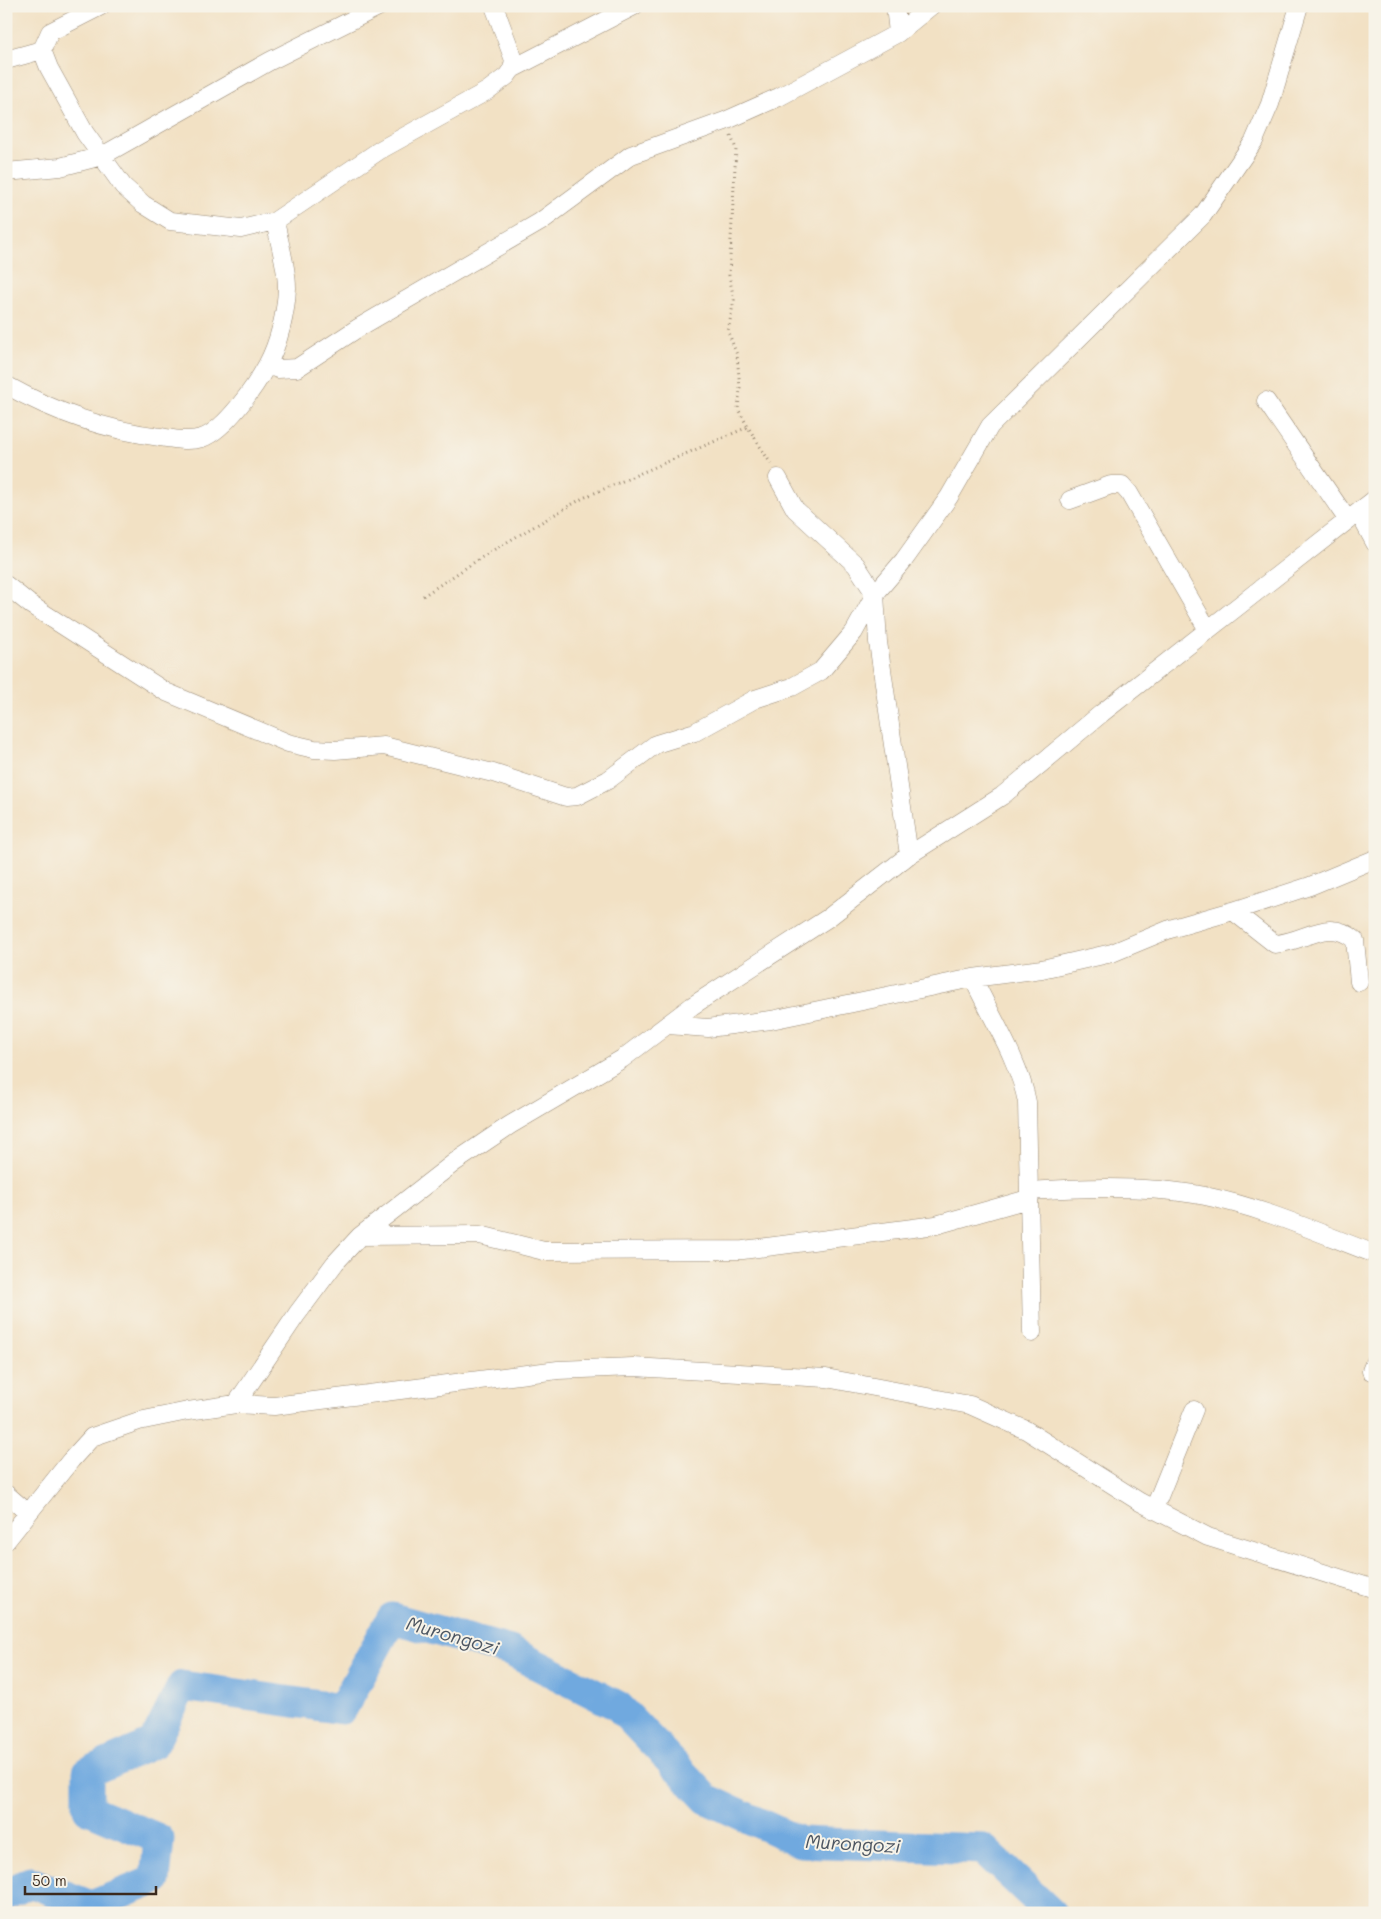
<svg xmlns="http://www.w3.org/2000/svg" width="1381" height="1919" viewBox="0 0 1381 1919" font-family="Mali,sans-serif">
  <rect width="100%" height="100%" fill="#f7f3e8"/>
  <filter id="ink" filterUnits="userSpaceOnUse"><feTurbulence type="fractalNoise" baseFrequency=".02" numOctaves="2"/><feDisplacementMap in="SourceGraphic" scale="10" xChannelSelector="R" yChannelSelector="G"/><feConvolveMatrix kernelMatrix="1 2 1 2 8 2 1 2 1" color-interpolation-filters="sRGB"/></filter>
  <filter id="wash" filterUnits="userSpaceOnUse"><feTurbulence type="fractalNoise" baseFrequency=".0096" numOctaves="4" result="noise"/><feDisplacementMap in="SourceGraphic" scale="20" xChannelSelector="R" yChannelSelector="G"/><feGaussianBlur stdDeviation="1.12" result="paint"/><feColorMatrix in="noise" values="0 0 0 0 0 0 0 0 0 0 0 0 0 0 0 0 0 1.4 0 .05"/><feComposite in="paint" operator="in"/></filter>
  <g filter="url(#wash)">
    <rect width="100%" height="100%" fill="#f2e1c4"/>
    <g fill="none" stroke-linecap="round" stroke-linejoin="round">
      <path stroke="#6fa9df" stroke-width="31" d="M6,1895L30,1882L91,1906L155,1880L159,1839L88,1809V1772L154,1743L182,1686L342,1709L392,1618L510,1651L618,1706L707,1799L800,1842L983,1849L1051,1913"/>
    </g>
  </g>
  <g filter="url(#ink)">
    <g fill="none" stroke-linecap="round" stroke-linejoin="round">
      <defs>
        <path id="minor" d="M101,6L50,32L42,50L49,68L85,133L123,186L143,204L170,221L241,229L275,221L380,150L487,91L507,76L512,69L514,60L494,6
          M895,6L898,33
          M6,60L42,50
          M512,69L634,6
          M6,172L60,167L102,156L270,61L380,6
          M267,365L278,369L297,368L358,328L540,222L631,155L725,121L779,97L898,33L931,6
          M6,385C54,412 106,430 160,437C174,439 188,442 202,438C225,430 255,387 267,365C279,343 286,313 287,288C287,267 279,242 275,221
          M1266,401L1347,519
          M1070,500L1111,485H1122L1129,493L1208,630
          M1359,513L1375,543
          M6,585L31,605L166,692L288,743L314,749L335,750L384,746L493,773L566,797L577,796L608,780L656,744L695,732L755,699L792,687L821,671L854,632L875,594L856,565L795,509L778,478
          M909,855L878,642L875,594L904,560L949,497L990,426L1203,215L1254,141L1270,104L1299,6
          M1233,911L1275,944C1306,942 1328,916 1355,940L1359,982
          M973,978C991,1017 1019,1060 1027,1102L1032,1333
          M668,1025L708,1028L771,1020L973,978L1042,969L1112,953L1170,929L1233,911L1310,886L1375,859
          M1029,1191C1084,1187 1151,1185 1205,1196C1264,1208 1319,1233 1375,1254
          M360,1236L480,1235L544,1251L743,1250L936,1225L1028,1199
          M1371,1371L1375,1361
          M236,1404L297,1314L335,1263L360,1236L455,1162L510,1125L622,1059L692,1006L828,918L909,855L1002,796L1102,713L1375,499
          M6,1494L28,1513
          M1154,1509L1194,1410
          M6,1541L71,1460L92,1437L139,1421L188,1411L236,1404L274,1406L558,1370L633,1367L826,1378L970,1405L1026,1430L1140,1502L1208,1537L1375,1589"/>
      </defs>
      <use href="#minor" stroke="#968671" stroke-width="19"/>
      <path stroke="#968671" stroke-width="3" stroke-dasharray="1 4" stroke-linecap="butt" d="M731,136L736,149L729,275L734,300L728,331L737,355L740,388L738,409L748,427
        M423,596L490,552L583,498L748,427L771,464"/>
      <use href="#minor" stroke="#fff" stroke-width="18"/>
    </g>
  </g>
  <g text-anchor="middle" dominant-baseline="central" stroke-width="4" stroke-linejoin="round" paint-order="stroke">
    <g font-size="19" font-style="italic" fill="#4d5662" stroke="#f7f3e8">
      <text transform="translate(453 1635) rotate(16)">Murongozi</text>
      <text transform="translate(853 1843) rotate(3)">Murongozi</text>
    </g>
  </g>
  <rect width="1381" height="1919" fill="none" stroke="#f7f3e8" stroke-width="25"/>
  <path d="M25 1886v8h131v-8" fill="none" stroke="#3b2a1e" stroke-width="2.5"/>
  <text x="32" y="1886" font-size="15" fill="#3b2a1e" stroke="#f7f3e8" stroke-width="4" paint-order="stroke">50 m</text>
</svg>
